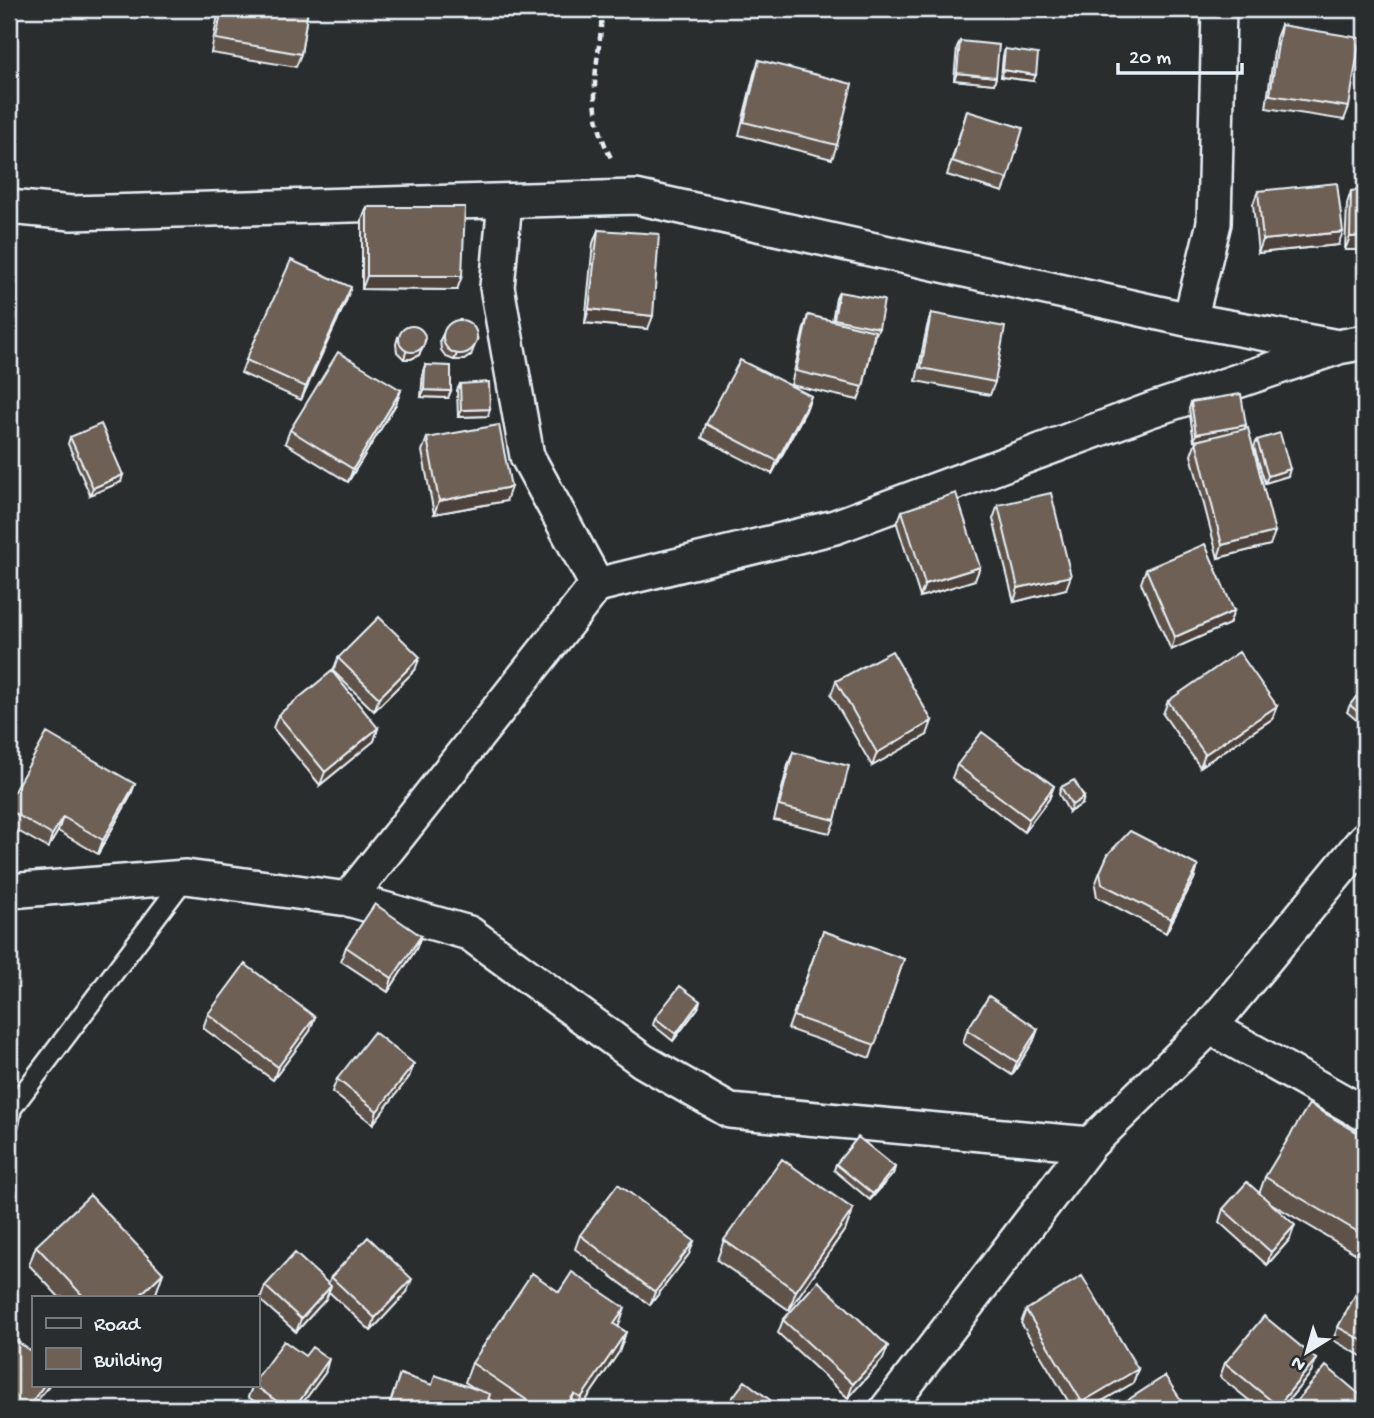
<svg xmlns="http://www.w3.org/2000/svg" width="1374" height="1418" viewBox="0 0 1374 1418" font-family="'Gochi Hand',sans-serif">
  <rect width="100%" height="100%" fill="#2a2d2e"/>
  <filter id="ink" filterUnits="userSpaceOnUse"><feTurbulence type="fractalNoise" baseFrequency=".0143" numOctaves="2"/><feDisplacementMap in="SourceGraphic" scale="14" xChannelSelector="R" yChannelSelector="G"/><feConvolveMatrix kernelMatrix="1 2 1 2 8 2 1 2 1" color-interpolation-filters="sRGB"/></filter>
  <g filter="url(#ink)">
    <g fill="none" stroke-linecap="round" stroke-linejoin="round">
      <defs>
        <path id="lane" d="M9,1123L12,1108L186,877"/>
        <path id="street" d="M505,201L497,287L527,456L597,585
          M9,207L72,213L636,197L1190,320L1338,347L1365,342
          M1190,320L1214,223L1219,9
          M9,891L186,877L348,899L469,933L643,1061L730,1111L1090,1144
          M348,899L597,585L835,527L1151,410L1336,348
          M1210,1027L1365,1114
          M887,1409L1090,1144L1210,1027L1365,839"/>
      </defs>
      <use href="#lane" stroke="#e8f1f8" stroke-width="23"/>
      <use href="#street" stroke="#e8f1f8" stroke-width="38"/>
      <path stroke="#e8f1f8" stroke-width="4.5" stroke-dasharray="7 5" stroke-linecap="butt" d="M601,9C603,35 595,60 595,86C594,111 600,140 613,161"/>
      <use href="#lane" stroke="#2a2d2e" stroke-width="18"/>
      <use href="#street" stroke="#2a2d2e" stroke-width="33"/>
    </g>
    <path fill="#5f5348" stroke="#e8f1f8" stroke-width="2" d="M219,9H308L301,54L296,67L211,53Z
      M1281,25L1349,107L1344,120L1266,108L1276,38Z
      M960,41L996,77L994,84L954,80L957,47Z
      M1005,49L1033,81L1001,77L1003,56Z
      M759,60L837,145L832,159L739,135L754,74Z
      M967,111L1008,179L1003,192L947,175Z
      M1365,190V250H1345L1347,204L1351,191Z
      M1258,191L1338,245L1258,253L1253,204Z
      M367,207L457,290L362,289V220Z
      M598,230L648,329L585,323L593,243Z
      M839,292L879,328L876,334H875L863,387L858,400L791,385L804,328L808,315L832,321L836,298Z
      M346,301L301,400L241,373L246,360Z
      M931,313L995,382L990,395L916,381L927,327Z
      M443,334L471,355L464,360H454L446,357L441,350L440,340Z
      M398,337L423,348L419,355L411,359H404L397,352L396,344Z
      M425,365L448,398L421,397L423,371Z
      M460,384L488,416L458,417L457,390Z
      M401,390L396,404L348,482L285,443L290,430Z
      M811,396L806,410L772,474L702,438L706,424Z
      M1191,402L1246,425L1245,429L1270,545L1218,558L1191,455L1196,441L1208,438L1194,441L1189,409Z
      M70,437L121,482L90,495L68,444Z
      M427,438L506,501L434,514L422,451Z
      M1257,440L1288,476L1265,483L1254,447Z
      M998,505L1066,589L1014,602L993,519Z
      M902,511L980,567L975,580L920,597L897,524Z
      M1146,569L1234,611L1229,624L1171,650L1141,583Z
      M338,658L415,670L374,711L333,671Z
      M836,681L927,735L872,766L831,695Z
      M1365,685V727L1347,712L1350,705Z
      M1168,701L1272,719L1200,767L1163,714Z
      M278,715L378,728L374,741L320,785L273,728Z
      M793,752L835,820L830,833L774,820L788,765Z
      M957,765L1054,786L1049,799L1024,832L952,778Z
      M135,784L130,797L98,854L58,831L48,848L9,826V800Z
      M1061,787L1084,797L1082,804L1069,812L1059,794Z
      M1198,866L1194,879L1166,933L1097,897L1095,885L1100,872Z
      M823,931L904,959L870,1058L788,1029Z
      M421,936L416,949L388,992L341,961L346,947Z
      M698,1008L673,1041L653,1025L655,1018Z
      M208,1014L310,1031L273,1080L203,1028Z
      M1038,1029L1033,1042L1012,1075L963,1043L967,1030Z
      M414,1064L409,1077L373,1124L332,1092L337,1079Z
      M1365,1137V1259L1272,1204L1290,1239L1267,1265L1219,1222L1223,1209L1259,1194L1265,1177Z
      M836,1164L895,1167L893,1174L870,1200L834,1170Z
      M853,1209L846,1228L789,1310L717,1260L724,1240Z
      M580,1235L694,1241L689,1254L650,1305L575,1249Z
      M36,1246L163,1273L156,1293L152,1297H59L29,1265Z
      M331,1277L407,1292L371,1331L329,1292L326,1299L296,1332L260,1300L265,1286L328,1284Z
      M1365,1277V1358L1333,1340L1338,1327Z
      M559,1292L625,1308L618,1327L626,1332L619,1352L580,1409H504L489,1399L485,1409H388L400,1374L431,1385L474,1388L465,1382L472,1363Z
      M1026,1310L1138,1369L1133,1383L1088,1409H1073L1021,1323Z
      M783,1320L888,1346L883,1359L848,1398L778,1333Z
      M9,1335L33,1385H49L31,1409H9Z
      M1316,1359L1311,1373L1281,1409H1260L1220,1377L1225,1363Z
      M325,1373L298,1409H265L248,1397L253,1385Z"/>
    <path fill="#4d433b" stroke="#e8f1f8" stroke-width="2" d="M1003,70L1036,75L1033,81L1001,77Z
      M957,73L996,77L994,84L954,80Z
      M1343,232L1338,245L1258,253L1263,240Z
      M1365,236V250H1345L1350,237Z
      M367,276H462L457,290L362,289Z
      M351,287L346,301L301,400L306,387Z
      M589,309L653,316L648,329L585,323Z
      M477,340L471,355L464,360H454L457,354Z
      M425,341L419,355L411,359H404L406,352Z
      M401,390L396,404L348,482L353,469Z
      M424,390L451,391L448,398L421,397Z
      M811,396L806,410L772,474L777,461Z
      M490,409L488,416L458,417L461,410Z
      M1246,425L1244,432L1194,441L1196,434Z
      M1290,469L1288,476L1265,483L1268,476Z
      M123,475L121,482L90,495L93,488Z
      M511,487L506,501L434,514L439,501Z
      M1275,532L1270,545L1218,558L1222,545Z
      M980,567L975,580L920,597L925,584Z
      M1071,576L1066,589L1014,602L1018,588Z
      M1234,611L1229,624L1171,650L1175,637Z
      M420,657L415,670L374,711L379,698Z
      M1277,706L1272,719L1200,767L1205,754Z
      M932,721L927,735L872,766L877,753Z
      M378,728L374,741L320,785L325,772Z
      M135,784L130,797L98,854L103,840Z
      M1054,786L1049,799L1024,832L1029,819Z
      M1084,797L1082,804L1069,812L1072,805Z
      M63,817L58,831L48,848L52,835Z
      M1198,866L1194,879L1166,933L1171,919Z
      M421,936L416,949L388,992L392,978Z
      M700,1001L698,1008L673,1041L676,1034Z
      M315,1017L310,1031L273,1080L278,1067Z
      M1038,1029L1033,1042L1012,1075L1017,1062Z
      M414,1064L409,1077L373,1124L377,1111Z
      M895,1167L893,1174L870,1200L873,1194Z
      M853,1209L846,1228L789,1310L796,1291Z
      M1295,1225L1290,1239L1267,1265L1271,1252Z
      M694,1241L689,1254L650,1305L655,1292Z
      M163,1273L156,1293L152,1297H138Z
      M412,1279L407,1292L371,1331L375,1318Z
      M331,1286L326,1299L296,1332L301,1319Z
      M625,1308L618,1328L614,1324Z
      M626,1332L619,1352L580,1409H577L581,1398Z
      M888,1346L883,1359L848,1398L853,1384Z
      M329,1359L325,1373L298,1409H294Z
      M1316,1359L1311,1373L1281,1409H1276L1278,1406Z
      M1138,1369L1133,1383L1088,1409H1079L1082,1402Z
      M44,1385H49L31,1409H27Z
      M574,1394L569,1409H564Z"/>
    <path fill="#6e6054" stroke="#e8f1f8" stroke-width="2" d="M9,9H14L11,22L9,21Z
      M222,9H308L301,54L216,39Z
      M1281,25L1360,38L1349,107L1270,95Z
      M960,41L999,45L996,77L957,73Z
      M1005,49L1038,54L1036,75L1003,70Z
      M759,60L852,84L837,145L744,122Z
      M967,111L1023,128L1008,179L952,161Z
      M1337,183L1343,232L1263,240L1258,191Z
      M1365,190V236L1350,237L1351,191Z
      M367,207H465L462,276H367Z
      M598,230L659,234L653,316L589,309Z
      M291,260L351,287L306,387L246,360Z
      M839,292L884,300L879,328L834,319Z
      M931,313L1005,327L995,382L921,368Z
      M808,315L875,331L863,387L796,371Z
      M443 337a17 17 0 1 1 34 0a17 17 0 1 1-34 0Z
      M399 339a13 13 0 1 1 26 0a13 13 0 1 1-26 0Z
      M338,352L401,390L353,469L290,430Z
      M740,360L811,396L777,461L706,424Z
      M425,365L451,366V391L424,390Z
      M489,382L490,409L461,410L460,384Z
      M1241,394L1246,425L1196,434L1191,402Z
      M101,424L123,475L93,488L70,437Z
      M499,425L511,487L439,501L427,438Z
      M1248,428L1275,532L1222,545L1196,441Z
      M1280,433L1290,469L1268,476L1257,440Z
      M956,493L980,567L925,584L902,511Z
      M1051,493L1071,576L1018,588L998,505Z
      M1205,544L1234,611L1175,637L1146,569Z
      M379,617L420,657L379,698L338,658Z
      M892,651L932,721L877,753L836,681Z
      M1239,652L1277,706L1205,754L1168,701Z
      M332,671L378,728L325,772L278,715Z
      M1365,685V718L1350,705Z
      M982,732L1054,786L1029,819L957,765Z
      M47,733L135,784L103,840L63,817L52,835L9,810V800Z
      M793,752L849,766L835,820L779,806Z
      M1074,780L1084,797L1072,805L1061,787Z
      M1130,831L1198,866L1171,919L1102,884L1100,872L1108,854Z
      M375,904L421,936L392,978L346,947Z
      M823,931L904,959L875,1045L793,1016Z
      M245,964L315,1017L278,1067L208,1014Z
      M680,986L700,1001L676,1034L655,1018Z
      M989,996L1038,1029L1017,1062L967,1030Z
      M374,1032L414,1064L377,1111L337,1079Z
      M1309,1104L1365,1137V1236L1265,1177Z
      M858,1137L895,1167L873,1194L836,1164Z
      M782,1159L853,1209L796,1291L724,1240Z
      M1247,1182L1295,1225L1271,1252L1223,1209Z
      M618,1184L694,1241L655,1292L580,1235Z
      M90,1195L163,1273L138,1297H84L36,1246Z
      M368,1237L412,1279L375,1318L331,1277Z
      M295,1253L331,1286L301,1319L265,1286Z
      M572,1272L625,1308L614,1324L626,1332L581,1398L574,1394L564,1409H540L472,1363L532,1273L559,1292Z
      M1082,1276L1138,1369L1082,1402L1026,1310Z
      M1365,1277V1342L1338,1327Z
      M818,1281L888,1346L853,1384L783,1320Z
      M1264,1316L1316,1359L1278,1406L1225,1363Z
      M9,1335L33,1353V1385H44L27,1409H23L9,1399Z
      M284,1341L305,1356L312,1347L329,1359L294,1409H288L254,1385H257V1378Z
      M1326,1366L1365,1399V1409H1290Z
      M400,1374L432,1385L435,1375L490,1394L485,1409H388Z
      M1165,1376L1187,1409H1114Z
      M745,1381L782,1409H724Z"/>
  </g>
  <rect width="1374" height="1418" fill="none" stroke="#2a2d2e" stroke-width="35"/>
  <rect x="18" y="18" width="1339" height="1383" fill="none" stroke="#e8f1f8" stroke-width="2.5" filter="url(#ink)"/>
  <rect x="32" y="1296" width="228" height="91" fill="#2a2d2e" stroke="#767b7f" stroke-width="2"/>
  <rect x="46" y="1318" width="35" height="10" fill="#2a2d2e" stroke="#767b7f" stroke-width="2"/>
  <text x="94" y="1330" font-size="21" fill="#e8f1f8">Road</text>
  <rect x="46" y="1348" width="35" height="21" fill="#6e6054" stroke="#767b7f" stroke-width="2"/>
  <text x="94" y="1366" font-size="21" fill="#e8f1f8">Building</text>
  <g transform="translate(1307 1352) rotate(217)" stroke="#2a2d2e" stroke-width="5" paint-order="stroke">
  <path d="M0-5L12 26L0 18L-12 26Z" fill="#e8f1f8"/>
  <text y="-10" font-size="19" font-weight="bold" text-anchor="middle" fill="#e8f1f8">N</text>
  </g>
  <path d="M1118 63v10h124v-10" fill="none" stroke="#e8f1f8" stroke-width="3.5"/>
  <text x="1129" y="63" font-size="21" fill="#e8f1f8" stroke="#2a2d2e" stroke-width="5" paint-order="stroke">20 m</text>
</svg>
